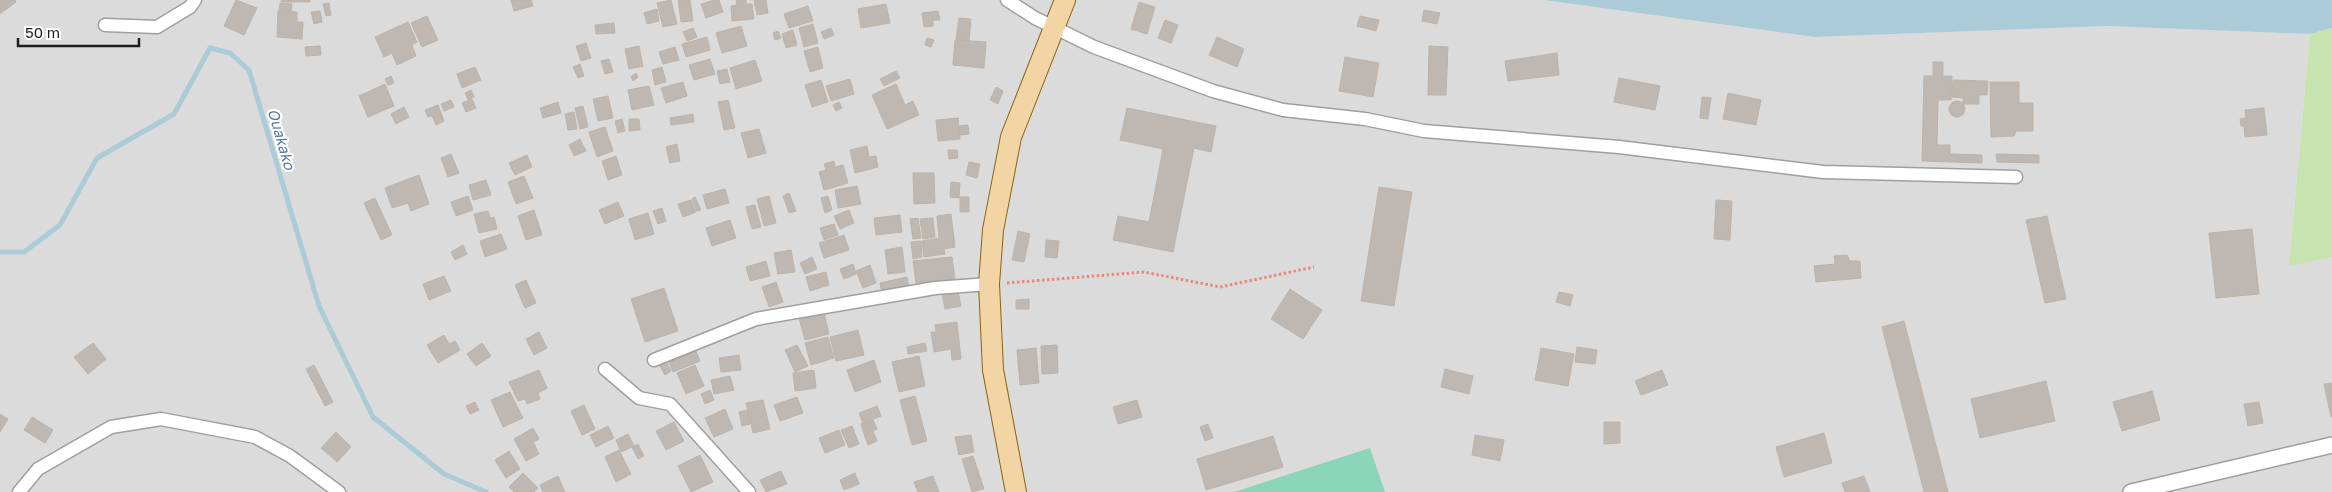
<svg xmlns="http://www.w3.org/2000/svg" width="2332" height="492" viewBox="0 0 2332 492" font-family="'Golos Text',sans-serif">
  <rect width="100%" height="100%" fill="#eeebe5"/>
  <path fill="#dcdbdb" d="M0,0H1543L1815,37L2107,26L2310,34L2289,265L2332,257V492H0Z"/>
  <path fill="#c7e3b0" d="M2332,28V257L2289,266L2310,34Z"/>
  <path fill="#8bd5bb" d="M1370,448L1385,492H1234Z"/>
  <path fill="#aacbd7" d="M1543,0H2332V28L2310,34L2107,26L1815,37Z"/>
  <g fill="none" stroke-linecap="round" stroke-linejoin="round">
    <path stroke="#aacbd7" stroke-width="5" d="M0,252H24L60,225L97,158L174,114L210,48L230,53L249,70L319,306L373,417L444,474L486,492"/>
  </g>
  <path fill="#beb7b2" stroke="#beb3a9" d="M0,0H15L16,2L0,14Z
    M236,0L257,8L244,35L224,26Z
    M281,0H310V2H281Z
    M511,0H531L533,6L514,11Z
    M671,0L677,24L663,27L657,3Z
    M678,0H690L693,21L681,22Z
    M714,0H719L723,12L706,18L701,4Z
    M736,0H746V4H752L754,19L732,21L731,6L737,5Z
    M754,0H766L768,13L757,15Z
    M1139,2L1155,7L1147,34L1131,29Z
    M280,3L292,4L291,11L279,10Z
    M329,3L331,15L326,16L323,4Z
    M886,4L890,23L861,28L858,9Z
    M808,6L813,21L789,28L784,14Z
    M657,9L659,21L647,24L644,13Z
    M1424,10L1440,13L1437,24L1422,21Z
    M278,11L297,12V22H303L302,39L277,37Z
    M320,11L322,22L314,24L311,12Z
    M938,11L940,20H933V26L924,27L922,13Z
    M427,16L438,40L422,47L411,23Z
    M1360,16L1379,20L1376,31L1357,26Z
    M959,18L971,19L969,41L956,39Z
    M1165,20L1178,25L1171,43L1158,38Z
    M408,22L417,42L412,45L416,56L397,65L392,53L384,57L375,37Z
    M614,23L615,33L596,34L595,25Z
    M813,24L818,43L804,47L799,28Z
    M741,26L747,46L722,53L716,33Z
    M693,28L697,37L687,41L683,32Z
    M831,28L834,35L824,39L821,32Z
    M793,30L797,45L786,48L782,34Z
    M778,31L781,38L775,40L773,33Z
    M707,37L710,50L686,57L682,44Z
    M1217,37L1244,49L1237,67L1209,55Z
    M927,38L934,40L931,47L925,45Z
    M955,40L986,42L984,68L953,65Z
    M586,43L591,58L581,61L576,46Z
    M320,46L321,55L306,56L305,47Z
    M639,46L643,66L629,69L625,49Z
    M1429,46L1448,47L1446,95H1428Z
    M675,47L679,60L663,64L659,52Z
    M818,47L823,68L810,72L804,51Z
    M1557,53L1559,75L1508,81L1505,61Z
    M1345,57L1379,63L1373,97L1339,91Z
    M609,59L613,72L605,74L601,61Z
    M710,59L715,74L694,80L689,65Z
    M755,60L762,81L736,89L730,68Z
    M1933,62H1943V76H1952L1951,100H1938L1937,145H1950V154L1982,155V163L1922,161L1924,76H1933Z
    M580,64L584,76L578,78L573,67Z
    M475,67L481,80L462,88L457,74Z
    M662,67L666,82L655,85L652,70Z
    M727,69L730,82L720,84L717,71Z
    M896,71L900,78L884,86L880,79Z
    M636,73L638,77L633,81L631,77Z
    M391,76L394,83L388,85L385,79Z
    M1619,78L1660,86L1655,110L1614,102Z
    M850,79L854,94L831,101L826,86Z
    M821,80L828,102L812,107L805,85Z
    M1953,80L1988,81L1987,95H1979V104H1963V98L1952,97Z
    M683,82L687,96L666,103L661,88Z
    M1990,82H2019V103H2033V131H2016L2014,136L1991,137Z
    M385,84L394,106L368,117L359,96Z
    M896,84L905,105L913,101L919,115L887,129L872,95Z
    M649,86L654,105L632,110L628,90Z
    M996,87L1003,91L998,104L990,100Z
    M471,90L474,97L468,100L465,93Z
    M1728,93L1761,100L1756,125L1723,119Z
    M608,96L613,118L598,121L593,99Z
    M1702,97L1711,98L1708,119L1700,118Z
    M472,99L476,108L466,112L462,103Z
    M451,100L454,107L444,111L441,104Z
    M728,100L735,128L724,130L718,102Z
    M1949 109a8 8 0 1 1 16 0a8 8 0 1 1-16 0Z
    M558,102L561,113L543,118L540,108Z
    M839,102L842,108L836,111L833,105Z
    M438,105L444,121L436,125L432,116L428,117L425,110Z
    M583,106L588,127L580,129L575,108Z
    M404,107L409,117L396,124L391,114Z
    M1127,108L1216,126L1211,152L1194,148L1173,252L1113,240L1118,216L1149,222L1163,149L1120,140Z
    M2264,108L2267,135L2245,137L2244,126H2241L2240,119L2246,118L2245,110Z
    M574,112L577,129L568,130L565,114Z
    M693,114L694,122L671,125L670,118Z
    M958,118L960,139L938,141L936,120Z
    M622,119L625,131L618,133L615,121Z
    M629,119H639L640,130L629,131Z
    M968,125L969,134L960,135L959,126Z
    M605,127L613,151L597,157L589,132Z
    M759,129L766,153L748,158L741,133Z
    M580,139L586,151L574,156L569,145Z
    M677,144L680,161L670,163L666,147Z
    M867,146L869,157L876,156L878,167L855,173L850,150Z
    M948,150H957L958,158L949,159Z
    M451,154L459,173L448,177L441,158Z
    M1996,154L2039,155V163L1997,162Z
    M527,155L532,167L515,175L509,163Z
    M616,156L622,175L608,180L602,161Z
    M834,161L835,167L843,165L848,183L824,190L819,172L826,170L824,164Z
    M969,162L980,164L977,178L966,175Z
    M913,173H934L935,203L914,204Z
    M419,175L429,204L411,211L408,203L392,208L385,188Z
    M524,176L533,198L516,204L508,182Z
    M486,180L491,195L473,200L469,185Z
    M951,182L960,183L959,198L950,197Z
    M857,186L861,204L838,208L835,190Z
    M1379,187L1412,192L1394,306L1361,301Z
    M725,189L729,203L707,209L703,195Z
    M789,193L796,211L789,213L783,196Z
    M468,196L473,210L456,216L451,202Z
    M769,196L776,223L764,226L757,199Z
    M828,196L832,210L825,213L821,198Z
    M695,197L701,210L697,211L692,199Z
    M960,197H969V212H960Z
    M375,198L392,235L381,240L364,203Z
    M691,200L696,212L683,217L678,204Z
    M1716,200L1732,201L1730,240L1714,239Z
    M618,202L624,216L605,224L599,210Z
    M755,205L761,227L752,229L746,207Z
    M662,208L666,221L658,224L653,211Z
    M534,210L542,235L526,240L518,216Z
    M849,210L854,223L840,229L834,216Z
    M488,211L490,218L494,217L497,229L479,233L474,214Z
    M648,213L654,234L635,240L629,219Z
    M951,214L955,247L944,249L945,254L924,257L922,241L939,238L937,216Z
    M900,215L902,232L876,235L874,218Z
    M2047,216L2066,299L2045,303L2026,220Z
    M918,218L921,238L913,239L910,219Z
    M933,218L935,237L923,239L920,219Z
    M730,220L736,238L712,246L706,228Z
    M834,224L838,235L824,240L820,228Z
    M2252,229L2259,294L2216,298L2209,233Z
    M1018,231L1030,234L1024,262L1012,260Z
    M501,234L507,249L485,257L480,241Z
    M844,235L849,250L824,258L819,243Z
    M1046,240L1059,241L1057,258L1045,257Z
    M921,241L922,257L913,259L911,242Z
    M463,245L467,254L455,260L451,252Z
    M902,247L905,272L888,274L885,250Z
    M791,250L795,272L778,274L774,253Z
    M1847,255L1850,261H1860L1861,278L1816,282L1814,266L1835,264L1834,256Z
    M812,257L817,269L805,274L800,263Z
    M952,257L955,279L916,283L913,261Z
    M766,261L770,276L750,281L746,267Z
    M853,264L856,274L844,279L840,269Z
    M870,265L876,283L863,288L856,271Z
    M826,272L829,285L810,291L806,277Z
    M444,276L451,291L429,300L423,284Z
    M907,277L909,288L882,294L880,283Z
    M526,280L536,303L525,308L515,285Z
    M776,282L783,302L769,307L762,287Z
    M664,288L678,331L645,342L631,299Z
    M1290,289L1322,310L1303,339L1271,319Z
    M958,291L961,306L945,309L942,293Z
    M1559,292L1573,295L1570,306L1556,302Z
    M1029,299V309H1016V300Z
    M824,313L829,334L805,340L799,318Z
    M1904,321L1948,492H1924L1882,327Z
    M957,322L961,359L952,360L951,349L934,352L931,332H936L935,325Z
    M858,330L864,355L836,361L830,337Z
    M539,332L547,348L534,355L526,339Z
    M444,335L449,344L455,341L460,350L438,363L427,345Z
    M828,337L834,358L811,365L805,343Z
    M93,343L106,359L88,374L74,357Z
    M482,343L491,356L476,366L467,354Z
    M925,343L927,351L908,354L907,347Z
    M797,345L808,366L795,372L785,350Z
    M1057,345L1058,373L1042,374L1041,346Z
    M1577,347L1597,350L1595,364L1575,362Z
    M1036,348L1039,383L1020,385L1017,350Z
    M1541,348L1574,354L1568,386L1535,380Z
    M696,351L700,361L673,372L669,362Z
    M739,355L741,370L721,372L719,358Z
    M919,356L925,386L899,392L892,362Z
    M874,360L881,382L855,392L847,370Z
    M667,363L671,371L665,375L660,366Z
    M314,365L333,402L325,406L306,369Z
    M695,365L704,386L686,394L677,373Z
    M1445,369L1473,376L1469,394L1441,387Z
    M539,370L547,388L538,393L540,399L527,404L525,399L518,401L509,382Z
    M814,370L816,388L795,391L793,373Z
    M1662,370L1668,385L1641,395L1635,381Z
    M730,376L734,390L714,394L711,380Z
    M2046,381L2055,421L1980,438L1971,399Z
    M2332,383V417H2331L2324,384Z
    M710,390L714,400L705,404L701,394Z
    M2152,391L2160,420L2122,431L2113,402Z
    M510,392L523,418L503,427L491,400Z
    M915,396L927,441L912,445L900,400Z
    M797,397L803,413L780,421L774,405Z
    M763,400L770,429L753,433L746,403Z
    M1137,400L1142,417L1118,424L1113,407Z
    M475,402L479,410L470,414L466,406Z
    M2259,402L2263,423L2248,426L2244,404Z
    M584,405L595,429L582,435L571,411Z
    M877,406L881,416L863,423L859,413Z
    M725,409L733,429L714,437L705,418Z
    M747,410L750,424L742,426L739,412Z
    M0,414L8,419L0,432Z
    M32,417L53,430L45,443L24,430Z
    M873,420L877,429L864,434L861,424Z
    M674,422L684,441L666,450L656,431Z
    M1604,422H1620V443L1604,444Z
    M1208,424L1213,438L1205,441L1200,427Z
    M608,426L614,438L596,447L590,435Z
    M852,426L859,444L849,448L841,430Z
    M533,428L539,439L533,442L539,454L526,461L514,439Z
    M839,430L845,445L825,453L819,438Z
    M873,431L877,441L868,445L864,434Z
    M336,432L351,447L337,462L321,448Z
    M1824,433L1832,463L1784,477L1776,447Z
    M628,434L634,446L621,452L616,440Z
    M971,435L974,452L959,455L955,437Z
    M1475,435L1504,440L1500,461L1472,455Z
    M1273,436L1283,467L1206,490L1197,459Z
    M638,444L644,456L638,459L632,447Z
    M619,450L631,474L616,482L605,457Z
    M509,451L520,469L506,478L495,460Z
    M700,455L713,482L691,492L678,466Z
    M973,456L984,489L972,492L962,459Z
    M781,471L787,484L766,492L760,480Z
    M523,473L538,488L534,492H514L509,487Z
    M855,473L859,484L844,490L840,480Z
    M558,476L565,492H543L540,485Z
    M933,476L939,492H918L914,482Z
    M1864,476L1870,492H1845L1842,483Z"/>
  <g fill="none" stroke-linecap="round" stroke-linejoin="round">
    <defs>
      <path id="minor" d="M1007,0L1035,18L1094,47L1213,91L1283,110L1365,119L1424,131L1619,147L1823,172L2016,177
        M105,25L157,27L190,7L195,0
        M654,360L756,319L935,288L989,284
        M605,369L639,398L670,404L749,492
        M19,492L38,469L111,427L161,419L255,437L290,456L339,492"/>
      <path id="tertiary" d="M2131,492L2332,445"/>
      <path id="primary" d="M1016,492L993,370L989,284L993,230L1011,137L1065,0"/>
    </defs>
    <use href="#minor" stroke="#9f9f9f" stroke-width="15"/>
    <use href="#tertiary" stroke="#9f9f9f" stroke-width="18"/>
    <use href="#primary" stroke="#886410" stroke-width="22"/>
    <path stroke="#eb8878" stroke-width="3" stroke-dasharray="2.5 2.5" stroke-linecap="butt" d="M1007,283L1144,272L1220,287L1314,267"/>
    <use href="#minor" stroke="#fff" stroke-width="12"/>
    <use href="#tertiary" stroke="#fff" stroke-width="15"/>
    <use href="#primary" stroke="#f2d4a5" stroke-width="20"/>
  </g>
  <g text-anchor="middle" dominant-baseline="central" stroke-width="4.5" stroke-linejoin="round" paint-order="stroke">
    <g font-size="15" font-style="italic" fill="#5479a3" stroke="#fff">
      <text transform="translate(282 139) rotate(74)">Ouakako</text>
    </g>
  </g>
  <path d="M18 38v8h121v-8" fill="none" stroke="#1e1e1e" stroke-width="2.5"/>
  <text x="25" y="38" font-size="15" fill="#1e1e1e" stroke="#ffffff" stroke-width="4" paint-order="stroke">50 m</text>
</svg>
